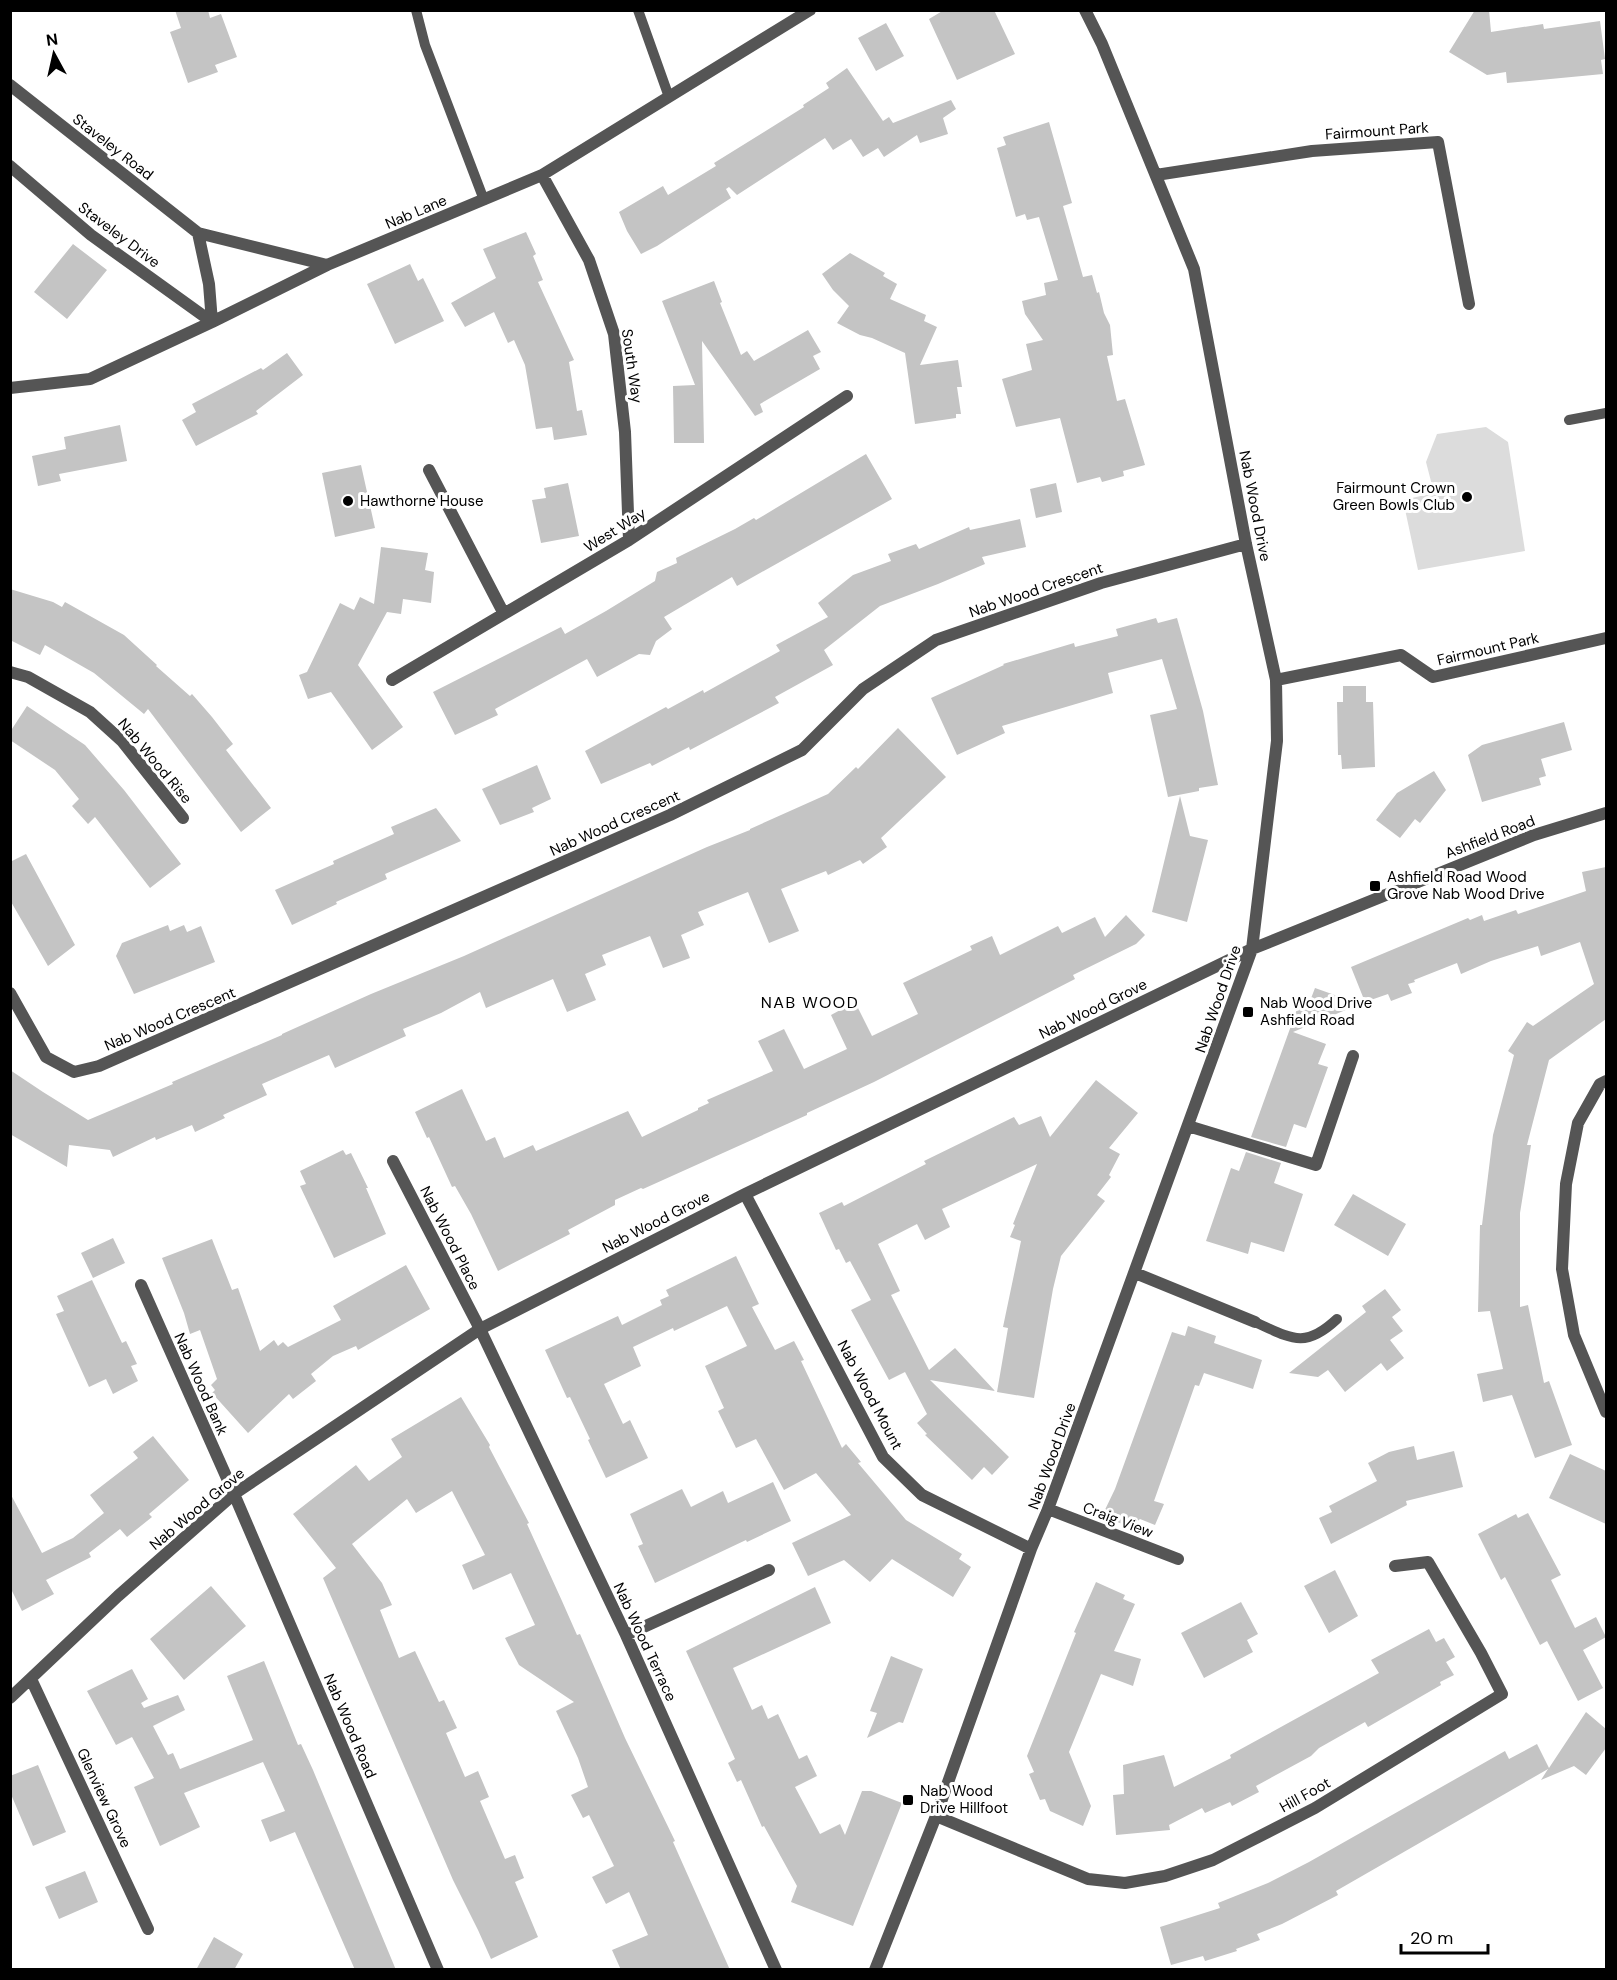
<svg xmlns="http://www.w3.org/2000/svg" width="1617" height="1980" viewBox="0 0 1617 1980" font-family="'DM Sans',sans-serif">
  <rect width="100%" height="100%" fill="#fff"/>
  <path fill="#dcdcdc" d="M1486,427L1508,442L1525,551L1418,570L1403,500L1434,493L1426,462L1437,434Z"/>
  <path fill="#c4c4c4" d="M175,10H208L210,18L221,14L237,57L215,65L218,72L188,83L170,32L181,28Z
    M944,10H994L1015,54L957,80L929,19Z
    M1475,10H1489L1491,32L1543,24L1544,29L1600,21L1605,59L1601,60L1603,74L1507,83L1506,72L1487,75L1449,52Z
    M886,23L904,56L876,71L858,38Z
    M847,68L883,121L889,117L893,123L951,100L956,109L943,118L948,134L920,143L917,135L884,157L878,148L863,157L851,139L833,150L825,138L737,195L729,187L726,189L731,198L657,246L641,254L627,231L619,212L663,186L668,195L716,166L714,163L804,107L803,105L829,88L826,83Z
    M1049,122L1072,203L1063,206L1083,277L1092,275L1097,293L1099,292L1104,313L1110,325L1113,355L1107,356L1117,401L1125,399L1145,465L1123,471L1124,476L1102,482L1100,477L1077,483L1060,418L1016,427L1002,379L1032,370L1026,344L1043,340L1025,314L1022,301L1046,295L1044,283L1058,280L1039,217L1027,220L1025,214L1016,217L997,148L1006,145L1003,137Z
    M526,232L536,254L533,256L543,280L538,282L574,360L569,362L577,411L582,410L587,435L554,440L552,427L536,429L525,365L514,340L508,343L494,312L465,327L451,303L496,278L483,249Z
    M73,244L107,270L67,319L34,292Z
    M850,253L885,273L883,276L897,284L890,299L926,315L924,321L937,327L920,365L958,360L962,387H957L961,414H956V418L915,424L905,353L872,338L860,335L837,323L849,306L833,290L822,274Z
    M410,264L418,281L423,278L444,321L395,344L367,284Z
    M714,281L722,302L720,303L741,355L747,351L754,361L808,330L821,352L813,356L820,369L760,404L763,412L755,416L702,341L704,443H674L673,386L695,385L662,301Z
    M287,353L303,375L256,411L258,414L196,446L182,420L196,412L192,404L261,368L263,370Z
    M120,425L127,461L59,474L61,481L38,486L32,456L66,449L64,437Z
    M866,454L892,499L737,586L732,577L664,617L672,629L656,641L650,655L639,654L597,677L587,659L495,709L498,715L455,735L433,692L561,627L565,634L606,611L655,581L657,572L677,563L676,558L735,529L754,518L756,520Z
    M361,465L375,528L335,537L322,473Z
    M568,483L579,536L541,543L532,500L546,498L544,488Z
    M1056,483L1062,512L1036,518L1030,489Z
    M1020,519L1026,547L982,557L985,564L938,584L880,606L824,650L833,665L775,697L779,703L690,750L689,747L652,766L650,763L601,784L585,751L666,707L668,709L703,690L704,693L780,651L776,645L828,617L818,603L853,575L891,561L888,554L916,544L919,549L969,527L970,530Z
    M381,547L428,553L425,570L434,572L431,603L403,599L401,614L387,612L358,665L403,727L372,750L331,692L308,699L299,675L307,672L340,603L354,610L360,597L374,604Z
    M10,589L53,602L62,607L65,602L124,635L157,665L156,666L190,696L192,694L212,717L233,744L226,750L271,808L241,832L148,709L144,714L94,673L45,645L40,655L10,640Z
    M1156,618L1158,623L1177,618L1203,711L1218,785L1199,788V791L1168,797L1150,715L1177,709L1162,659L1108,673L1113,693L1002,726L1005,733L957,755L931,698L1004,665L1003,664L1074,643L1075,647L1118,636L1116,629Z
    M1343,686H1366V702H1373L1375,767L1342,769L1341,755H1338L1337,702H1343Z
    M27,706L85,745L124,790L181,864L150,888L95,817L88,824L72,806L79,799L55,770L10,740V732Z
    M1564,722L1572,750L1541,759L1546,776L1539,778L1541,785L1482,802L1468,755L1482,745Z
    M898,728L946,777L881,838L887,847L863,864L860,860L828,875L826,871L781,889L799,931L769,943L748,892L698,912L704,925L681,935L690,958L663,968L650,936L602,955L606,965L585,974L596,1000L567,1012L553,979L486,1008L480,992L441,1013L403,1029L406,1036L335,1068L329,1055L262,1084L267,1095L223,1115L225,1118L195,1132L192,1125L156,1140L155,1137L113,1157L110,1150L69,1145L67,1167L10,1134V1070L43,1092L88,1120L173,1084L172,1082L282,1035V1034L371,994L464,956L707,847L750,830V829L828,794L856,767L858,769Z
    M537,765L551,799L532,808L534,812L500,825L482,789Z
    M1434,771L1446,790L1420,823L1415,819L1400,838L1376,820L1397,793Z
    M1180,796L1190,836L1208,840L1187,922L1152,912Z
    M436,808L461,841L385,874L387,879L336,902L337,904L292,925L275,890L334,864L333,861L394,834L391,827Z
    M26,854L75,945L48,966L10,900V862Z
    M1606,867V1019L1549,1060L1527,1145H1531L1520,1213V1307L1528,1305L1544,1383L1549,1381L1572,1445L1535,1458L1512,1395L1483,1402L1477,1374L1503,1369L1490,1311L1478,1312L1480,1225H1482L1493,1135L1514,1055L1508,1051L1527,1022L1533,1026L1594,984L1580,942L1541,956L1538,946L1491,961L1461,974L1457,963L1414,980L1415,982L1408,984L1412,993L1391,1001L1388,994L1365,1002L1351,967L1468,918L1470,920L1482,915L1484,921L1516,910L1518,914L1586,891L1582,872Z
    M1126,915L1145,935L1136,944L1073,975L1075,979L874,1082L807,1113V1115L643,1189L641,1188L615,1200V1205L568,1230L570,1234L498,1271L471,1214L455,1186L452,1187L429,1137L427,1138L415,1112L462,1089L486,1141L495,1137L504,1158L533,1145L536,1151L628,1111L642,1137L698,1110V1108L709,1103L707,1100L773,1071L758,1041L784,1029L804,1069L847,1049L831,1015L855,1002L872,1036L918,1014L903,983L972,950L970,946L992,936L1000,955L1058,926L1062,933L1095,917L1105,937Z
    M168,925L170,931L184,925L187,932L201,926L215,962L134,994L116,956L122,943Z
    M1315,988L1360,1004L1293,1032L1326,1044L1318,1064L1328,1067L1306,1128L1294,1124L1286,1147L1251,1137L1301,998L1310,1001Z
    M1096,1080L1138,1113L1109,1148L1120,1154L1109,1175L1111,1177L1097,1195L1105,1201L1061,1256L1053,1289L1034,1398L997,1392L1008,1328L1003,1327L1021,1241L1010,1237L1015,1225L1013,1224L1037,1164L942,1209L950,1227L925,1240L917,1224L878,1244L900,1291L891,1295L929,1370L955,1348L995,1391L930,1380L1009,1457L992,1475L984,1467L972,1480L925,1435L927,1434L917,1423L927,1414L905,1372L889,1380L851,1310L871,1300L850,1261L846,1263L839,1249L836,1250L819,1213L842,1202L844,1206L926,1164L924,1161L1014,1117L1019,1125L1041,1116L1050,1137Z
    M343,1150L346,1155L351,1153L368,1188H366L386,1234L334,1258L300,1186L306,1184L300,1171Z
    M1246,1152L1281,1163L1274,1183L1303,1194L1284,1252L1251,1242L1248,1254L1206,1241L1231,1168L1239,1171Z
    M1353,1194L1406,1224L1388,1256L1334,1225Z
    M113,1238L125,1263L93,1278L81,1253Z
    M212,1239L232,1290L238,1288L260,1351L274,1340L278,1346L283,1342L288,1347L341,1320L333,1306L406,1265L430,1309L358,1350L356,1346L333,1356L311,1374L316,1381L293,1399L289,1394L248,1433L212,1393L215,1390L211,1385L217,1379L200,1330L190,1334L184,1313L162,1258Z
    M736,1256L759,1304L752,1307L775,1350L794,1341L804,1360L801,1361L842,1448L846,1444L861,1462L858,1463L906,1520L962,1554L959,1559L971,1567L953,1597L892,1559L870,1582L844,1560L808,1576L792,1543L851,1515L816,1473L784,1490L756,1439L736,1448L718,1411L724,1408L705,1366L747,1346L727,1306L674,1331L673,1328L633,1347L641,1366L604,1384L623,1424L630,1420L648,1458L606,1478L588,1440L590,1439L570,1397L567,1398L545,1350L618,1316L622,1325L662,1305L660,1300L669,1296L666,1290Z
    M92,1280L122,1343L126,1341L137,1364L131,1366L138,1381L113,1394L106,1379L89,1387L56,1314L64,1311L57,1296Z
    M1385,1289L1401,1310L1392,1317L1403,1331L1390,1340L1404,1358L1387,1371L1381,1363L1345,1392L1328,1370L1318,1377L1289,1373L1366,1312L1362,1306Z
    M1188,1326L1216,1336L1214,1343L1262,1360L1253,1389L1204,1373L1199,1386L1195,1385L1154,1501L1164,1504L1155,1525L1140,1519L1130,1527L1102,1516L1115,1489L1172,1332L1185,1336Z
    M461,1397L490,1445L489,1447L529,1523L527,1524L562,1601L577,1635L580,1634L625,1738L675,1841L673,1842L730,1970H621L612,1950L648,1935L629,1892L606,1904L592,1877L614,1866L589,1815L583,1818L571,1795L588,1787L578,1758L556,1711L574,1702L519,1665L505,1638L535,1625L511,1573L473,1590L462,1565L485,1555L452,1491L416,1513L407,1499L352,1544L382,1583L392,1605L380,1610L399,1658L415,1651L439,1702L444,1700L457,1728L446,1733L465,1777L478,1771L489,1797L480,1801L505,1859L515,1855L524,1878L515,1882L538,1937L491,1959L478,1930L453,1880L323,1578L336,1568L293,1514L356,1465L369,1481L402,1457L391,1439Z
    M153,1436L189,1480L149,1514L152,1517L127,1537L120,1529L89,1553L91,1557L46,1580L54,1594L22,1611L10,1587V1493L42,1553L73,1538L104,1513L90,1495L138,1458L133,1452Z
    M1414,1446L1417,1460L1454,1451L1463,1487L1406,1501L1407,1505L1331,1544L1319,1518L1332,1512L1329,1506L1377,1481L1368,1463L1389,1452Z
    M1570,1454L1606,1471V1524L1549,1498Z
    M773,1482L791,1521L747,1542L746,1540L655,1583L638,1546L643,1544L630,1514L682,1489L691,1507L723,1491L728,1503Z
    M1528,1513L1561,1575L1551,1580L1575,1628L1596,1617L1606,1637L1583,1650L1603,1688L1578,1701L1547,1641L1540,1645L1505,1577L1501,1580L1478,1534L1516,1514L1518,1518Z
    M1335,1570L1358,1616L1329,1633L1304,1586Z
    M1096,1582L1125,1595L1123,1599L1135,1604L1114,1651L1141,1659L1133,1686L1101,1674L1069,1752L1091,1806L1083,1826L1050,1811L1045,1799L1040,1800L1029,1774L1034,1772L1027,1756L1076,1633L1074,1632Z
    M211,1586L246,1626L184,1680L150,1639Z
    M815,1587L831,1623L733,1668L752,1710L762,1705L768,1719L778,1714L799,1759L807,1755L817,1776L795,1787L820,1834L840,1824L845,1835L862,1791H871L902,1803L853,1926L791,1902L797,1886L764,1826L762,1827L741,1780L737,1782L728,1763L735,1759L686,1651Z
    M1241,1602L1258,1634L1247,1640L1253,1652L1204,1678L1181,1633Z
    M1429,1629L1436,1642L1444,1638L1455,1657L1446,1662L1454,1675L1440,1682L1441,1685L1368,1727L1365,1722L1319,1748L1311,1756L1256,1786L1259,1792L1232,1806L1230,1802L1205,1813L1202,1808L1169,1825L1170,1830L1116,1835L1113,1795L1124,1794L1123,1765L1164,1755L1174,1787L1231,1758L1230,1755L1379,1673L1371,1660Z
    M891,1656L923,1669L903,1723L899,1722L867,1738L877,1713L870,1711Z
    M264,1661L298,1745L301,1744L313,1770L396,1970H355L295,1832L270,1842L261,1820L285,1811L263,1762L184,1793L200,1827L160,1846L134,1787L154,1778L132,1737L116,1745L87,1691L132,1669L148,1699L141,1703L144,1708L178,1695L185,1710L153,1726L168,1755L173,1753L180,1769L253,1740L227,1676Z
    M1586,1712L1606,1729V1748L1586,1775L1574,1766L1541,1780L1548,1769L1336,1891L1338,1895L1282,1924L1257,1934L1260,1940L1236,1949L1237,1951L1205,1961L1203,1956L1171,1965L1160,1927L1220,1908L1218,1903L1268,1883L1309,1862L1505,1751L1509,1759L1537,1744L1549,1768Z
    M38,1765L66,1832L33,1846L10,1792V1776Z
    M85,1871L98,1902L59,1919L45,1887Z
    M214,1937L243,1954L234,1970H196Z"/>
  <g fill="none" stroke-linecap="round" stroke-linejoin="round">
    <path stroke="#555" stroke-width="10" d="M416,10L425,45L484,200
      M638,10L669,97
      M1569,420L1606,413
      M1255,1322C1292,1339 1305,1349 1337,1319"/>
    <path stroke="#555" stroke-width="12" d="M10,85L198,233L209,284L212,322
      M10,166L91,235L212,322
      M542,175L589,260L614,334L625,432L629,540
      M1156,175L1312,151L1438,142L1469,304
      M198,233L327,265
      M10,388L90,379L212,322L327,265L542,175L810,10
      M429,470L504,614
      M10,672L28,677L90,712L122,741L183,818
      M392,680L629,540L847,396
      M1276,680L1401,655L1433,677L1606,638
      M10,993L46,1057L74,1072L99,1066L670,815L802,750L863,689L936,640L1101,583L1246,544
      M1606,1081L1600,1084L1578,1123L1566,1184L1562,1269L1574,1335L1606,1412
      M1188,1126L1316,1165L1353,1056
      M393,1161L480,1329L626,1635L776,1970
      M745,1194L883,1457L922,1495L1031,1549
      M1135,1273L1255,1322
      M141,1285L234,1494L438,1970
      M1048,1509L1178,1559
      M626,1635L769,1570
      M31,1679L148,1929
      M10,1698L118,1596L234,1494L480,1329L745,1194L1252,949L1534,835L1606,813
      M936,1816L1088,1879L1125,1883L1165,1876L1213,1860L1315,1808L1502,1694L1481,1653L1428,1562L1395,1566
      M875,1970L936,1816L1031,1549L1048,1509L1252,949L1277,741L1276,680L1246,544L1194,269L1102,44L1085,10"/>
  </g>
  <g fill="#000" stroke="#fff" stroke-width="2">
    <circle cx="1467" cy="497" r="6"/>
    <circle cx="348" cy="501" r="6"/>
    <rect x="1369" y="880" width="12" height="12" rx="3"/>
    <rect x="1242" y="1006" width="12" height="12" rx="3"/>
    <rect x="902" y="1794" width="12" height="12" rx="3"/>
  </g>
  <g text-anchor="middle" dominant-baseline="central" stroke-width="6" stroke-linejoin="round" paint-order="stroke">
    <g font-size="15" fill="#000" stroke="#fff">
      <text transform="translate(1377 131) rotate(-4)">Fairmount Park</text>
      <text transform="translate(113 147) rotate(38)">Staveley Road</text>
      <text transform="translate(416 212) rotate(-23)">Nab Lane</text>
      <text transform="translate(119 235) rotate(37)">Staveley Drive</text>
      <text transform="translate(632 366) rotate(82)">South Way</text>
      <text transform="translate(1255 506) rotate(79)">Nab Wood Drive</text>
      <text transform="translate(615 530) rotate(-32)">West Way</text>
      <text transform="translate(1036 590) rotate(-19)">Nab Wood Crescent</text>
      <text transform="translate(1488 649) rotate(-13)">Fairmount Park</text>
      <text transform="translate(155 761) rotate(50)">Nab Wood Rise</text>
      <text transform="translate(615 823) rotate(-24)">Nab Wood Crescent</text>
      <text transform="translate(1490 837) rotate(-21)">Ashfield Road</text>
      <text transform="translate(1218 999) rotate(-71)">Nab Wood Drive</text>
      <text transform="translate(1093 1009) rotate(-26)">Nab Wood Grove</text>
      <text transform="translate(170 1019) rotate(-23)">Nab Wood Crescent</text>
      <text transform="translate(656 1222) rotate(-27)">Nab Wood Grove</text>
      <text transform="translate(450 1238) rotate(63)">Nab Wood Place</text>
      <text transform="translate(201 1384) rotate(66)">Nab Wood Bank</text>
      <text transform="translate(870 1395) rotate(62)">Nab Wood Mount</text>
      <text transform="translate(1052 1456) rotate(-70)">Nab Wood Drive</text>
      <text transform="translate(197 1509) rotate(-40)">Nab Wood Grove</text>
      <text transform="translate(1118 1520) rotate(21)">Craig View</text>
      <text transform="translate(645 1642) rotate(65)">Nab Wood Terrace</text>
      <text transform="translate(350 1726) rotate(67)">Nab Wood Road</text>
      <text transform="translate(1305 1795) rotate(-29)">Hill Foot</text>
      <text transform="translate(104 1798) rotate(65)">Glenview Grove</text>
    </g>
    <g font-size="15" fill="#000" stroke="#fff" text-anchor="start">
      <text x="1455" y="488" text-anchor="end">Fairmount Crown<tspan x="1455" dy="17">Green Bowls Club</tspan></text>
      <text x="360" y="501">Hawthorne House</text>
      <text x="1387" y="877">Ashfield Road Wood<tspan x="1387" dy="17">Grove Nab Wood Drive</tspan></text>
      <text x="1260" y="1003">Nab Wood Drive<tspan x="1260" dy="17">Ashfield Road</tspan></text>
      <text x="920" y="1791">Nab Wood<tspan x="920" dy="17">Drive Hillfoot</tspan></text>
    </g>
    <g font-size="16" letter-spacing="1.5" fill="#000" stroke="#fff">
      <text x="810" y="1002">NAB WOOD</text>
    </g>
  </g>
  <rect width="1617" height="1980" fill="none" stroke="#000000" stroke-width="24"/>
  <g transform="translate(54 54) rotate(352)" stroke="#ffffff" stroke-width="4.5" paint-order="stroke">
  <path d="M0-4.5L10 22L0 15L-10 22Z" fill="#000000"/>
  <text y="-9" font-size="16" font-weight="bold" text-anchor="middle" fill="#000000">N</text>
  </g>
  <path d="M1401 1944v9h87v-9" fill="none" stroke="#000000" stroke-width="3"/>
  <text x="1410" y="1944" font-size="18" fill="#000000" stroke="#ffffff" stroke-width="4.5" paint-order="stroke">20 m</text>
</svg>
